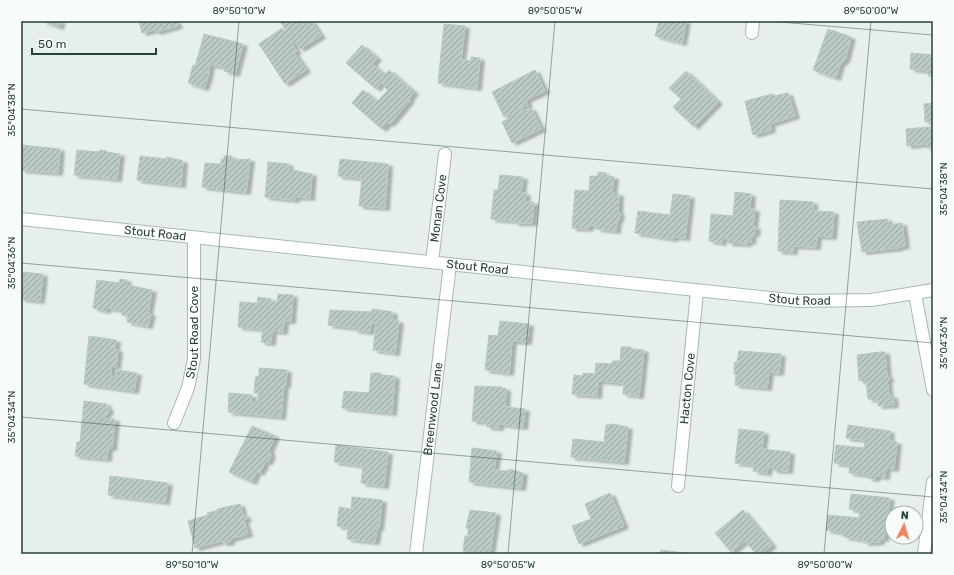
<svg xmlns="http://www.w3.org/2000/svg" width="954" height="575" viewBox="0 0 954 575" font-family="Rubik,sans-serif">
  <defs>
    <pattern id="building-hatch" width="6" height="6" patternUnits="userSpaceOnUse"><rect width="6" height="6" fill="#bbcac4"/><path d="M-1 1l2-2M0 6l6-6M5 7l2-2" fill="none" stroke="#98a6a0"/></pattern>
    <filter id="shadow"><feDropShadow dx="4.5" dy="2.5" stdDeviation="1" flood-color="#0004"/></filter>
  </defs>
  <rect width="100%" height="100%" fill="#e6efeb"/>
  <path fill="url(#building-hatch)" stroke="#b8c9c2" filter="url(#shadow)" d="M42,21H61L59,27Z
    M139,21H176L178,26L156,32L155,30L142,33Z
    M285,21H311L321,36L300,49L296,43L293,46L297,51L294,53L306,70L285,84L259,44L282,28L285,32L286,31L281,23Z
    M659,21H686L682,43L655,36Z
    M444,24L465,26L461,60L471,61V57L480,58L477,88L438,83Z
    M828,29L851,37L845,60L840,64L836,78L813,70Z
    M204,34L243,44L235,74L224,71L225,67L210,65L208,77L204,88L188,83L193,65L195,66L198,56Z
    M362,45L377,58L372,64L385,75L389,70L414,92L409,99L410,100L390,124L388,123L382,129L352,103L363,90L377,102L388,90L381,83L376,89L346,63Z
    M911,53L933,55V76H928L929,71L910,69Z
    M535,70L545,91L526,100L528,105L521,108L523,111L531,108L541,129L512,143L502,122L511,117L509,114L504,117L492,92Z
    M686,71L718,102L694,127L673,107L681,99L669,88Z
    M788,93L795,116L770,124L771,130L753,135L745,101L773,94L774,96Z
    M933,103V122H925L924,104Z
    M928,127L933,128V148H927V144L907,146L906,129Z
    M21,145L60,149L58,173L21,170Z
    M77,150L99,152L100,150L107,151L106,152L120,154L117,179L74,175Z
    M140,156L166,159L167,157L183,161L181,185L137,180Z
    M224,156H232L231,159L236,160L250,159L246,192L202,187L205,163L221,164V159L224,160Z
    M340,159L388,164L385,208L359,206L362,178L338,176Z
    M268,162L289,164L288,169L312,174L310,198L295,197V200L265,197Z
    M598,172L606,173V176L614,177L612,193L619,194L618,213H620L619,220H617L616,231L597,229V226L589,225L588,229L572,228L575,190L589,191L590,176H598Z
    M500,175L523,177L521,193H526L525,202H534L532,223H515V221L491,219L494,190H498Z
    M735,192L751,194L750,209H755L753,227H756L755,234H752L751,242L747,241V244L728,243L729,239L722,238V243L709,241L711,214L733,216Z
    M673,194L690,196L685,238L674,237L673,239L635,233L638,211L670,215Z
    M780,200L813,202V211L834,212L832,237L817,236L816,247L793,246V252L778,251Z
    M888,219V225L902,223L905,246L899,247V248L862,252L857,222Z
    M21,272L43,274L40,301L21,299Z
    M120,279L127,280L126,285L152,290L148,313L151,314L148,326L127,322L128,316L122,315L120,310L107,308L106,311L93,308L97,280L119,283Z
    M278,294L293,295L291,321H284L283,332L272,331L271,343L261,342L263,329L238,327L240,302L257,303L258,297L271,299V302L277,303Z
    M372,309L393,312L392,320L399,321L395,353L373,350L376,323H371L370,331L368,332L354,330V328L328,325L330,310L372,312Z
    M500,321L529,324L527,342L512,341L509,373L485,370L489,335L498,336Z
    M89,336L116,340L115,349L118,350L116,367L111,366V376L116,377L117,370L137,373L134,391L84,384Z
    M621,347H631V349L644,350L639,396L623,394L624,383L598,381L597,396L572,394L574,375L583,376V373L595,374L596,363L612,364V361H620Z
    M739,351L781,354L779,373L769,372L767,388L735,385L736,374H734V365L735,362H737Z
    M880,352H885L887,377L889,376V380H887L889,396H893L894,405L878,406V400L868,399L866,380L859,381L857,355Z
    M259,368L287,370L286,385H284L281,417L228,412L229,393L252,395L251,402L256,403L259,393H254L255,380L256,376L259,377Z
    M371,373H381V375L395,376L392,413L342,408L344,391L369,393Z
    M475,386L501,387L506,389L505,407L525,409L523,427L499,424V428L487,427V422L472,421Z
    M84,401L107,404L106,408H109L108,413H106L105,419H115L112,448H108L107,459L75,456L77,442H80Z
    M612,424L628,427L624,462L571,457L573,439L604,442L606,425Z
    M848,425L890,431L889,441L897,442L894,469L886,468L885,477L876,476L875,479L868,478V475L849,473L850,465L834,463L836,445L864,448L865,440L846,438Z
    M252,426L275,436L269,450L271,455L268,462H264L263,468L262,467L260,473L257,471L252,482L229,472Z
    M739,429L764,432L762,449L790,452L788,471L773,470V467H768L767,473L753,471L754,465L735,463Z
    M336,445L388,452L384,486L361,483L363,466L334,462Z
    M472,448L497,451L494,470L508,471L509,469L523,473L521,488L469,482Z
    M110,476L168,483L165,502L108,495Z
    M610,493L624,526L579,544L572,526L591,519L585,504Z
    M851,494L890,498L884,539L880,538V542L864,543V540L844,537V533L826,530L828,515L859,518L860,510L849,509Z
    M352,497L382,500L379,528H377L375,542L347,539L348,527L337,526L339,507L351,509Z
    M240,504L243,516L245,515L247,519L244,520L248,534L230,539V542L224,543L221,541L195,548L188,521L208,515L207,513L215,511L217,512V509Z
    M470,510L496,513L490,554L463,551L465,536H468V528H466Z
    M743,510L772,545L761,554H756L745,541L731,552L715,533Z
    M661,550L692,554H660Z"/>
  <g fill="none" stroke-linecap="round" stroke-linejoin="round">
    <defs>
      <g id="street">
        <path d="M752,33L753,21"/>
        <path id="s1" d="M432,262L445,154"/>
        <path id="s2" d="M174,423L188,388L194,359V238"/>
        <path id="s3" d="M678,486L697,291"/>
        <path id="s4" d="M416,554L450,264"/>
      </g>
      <g id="secondary">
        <path id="s5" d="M21,219L799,301L871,300L933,290"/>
        <path d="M915,294L933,390"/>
        <path d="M924,554L933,482"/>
      </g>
    </defs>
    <use href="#street" stroke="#a8b8b2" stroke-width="14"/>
    <use href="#secondary" stroke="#a4bbb3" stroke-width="14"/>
    <use href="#street" stroke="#fff" stroke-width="12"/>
    <use href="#secondary" stroke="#fff" stroke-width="12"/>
  </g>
  <path fill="none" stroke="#24423a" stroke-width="1" stroke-opacity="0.45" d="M768,21L933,35M21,109L933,189M21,263L933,343M21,417L933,497M192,554L239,21M508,554L555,21M824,554L871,21"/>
  <g text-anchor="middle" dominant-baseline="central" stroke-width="3" stroke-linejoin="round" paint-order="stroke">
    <g font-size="12" fill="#24423a" stroke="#f7fbf9">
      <text stroke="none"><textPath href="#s1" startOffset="54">Monan Cove</textPath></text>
      <text stroke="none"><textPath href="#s5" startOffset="135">Stout Road</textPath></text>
      <text stroke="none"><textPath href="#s5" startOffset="459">Stout Road</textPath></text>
      <text stroke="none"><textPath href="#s5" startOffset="783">Stout Road</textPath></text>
      <text stroke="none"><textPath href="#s2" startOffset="94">Stout Road Cove</textPath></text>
      <text stroke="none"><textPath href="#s3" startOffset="98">Hacton Cove</textPath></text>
      <text stroke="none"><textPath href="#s4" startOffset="146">Breenwood Lane</textPath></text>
    </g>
  </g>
  <rect width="954" height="575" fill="none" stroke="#f7fbf9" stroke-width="44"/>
  <g transform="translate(904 525) rotate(5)"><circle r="19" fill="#f7fbf9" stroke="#a3b1ad"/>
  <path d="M0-3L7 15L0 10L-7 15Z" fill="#f4845f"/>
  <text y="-6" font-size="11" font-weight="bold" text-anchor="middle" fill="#24423a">N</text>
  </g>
  <path d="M32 48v6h124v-6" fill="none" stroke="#24423a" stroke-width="2"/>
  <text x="38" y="48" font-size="12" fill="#24423a" stroke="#f7fbf9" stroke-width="3" paint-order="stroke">50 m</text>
  <rect x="22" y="22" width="910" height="531" fill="none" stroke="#24423a" stroke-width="1.5"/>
  <g font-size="10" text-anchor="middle" fill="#24423a">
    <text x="239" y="14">89°50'10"W</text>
    <text x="555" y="14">89°50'05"W</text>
    <text x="871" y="14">89°50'00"W</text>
    <text transform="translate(11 110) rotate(-90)" y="4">35°04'38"N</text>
    <text transform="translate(943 189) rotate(-90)" y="4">35°04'38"N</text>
    <text transform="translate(11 263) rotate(-90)" y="4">35°04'36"N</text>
    <text transform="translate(943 343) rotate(-90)" y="4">35°04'36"N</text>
    <text transform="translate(11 417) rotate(-90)" y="4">35°04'34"N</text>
    <text transform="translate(943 497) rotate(-90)" y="4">35°04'34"N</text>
    <text x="192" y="568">89°50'10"W</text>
    <text x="508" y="568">89°50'05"W</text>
    <text x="825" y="568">89°50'00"W</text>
  </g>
</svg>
